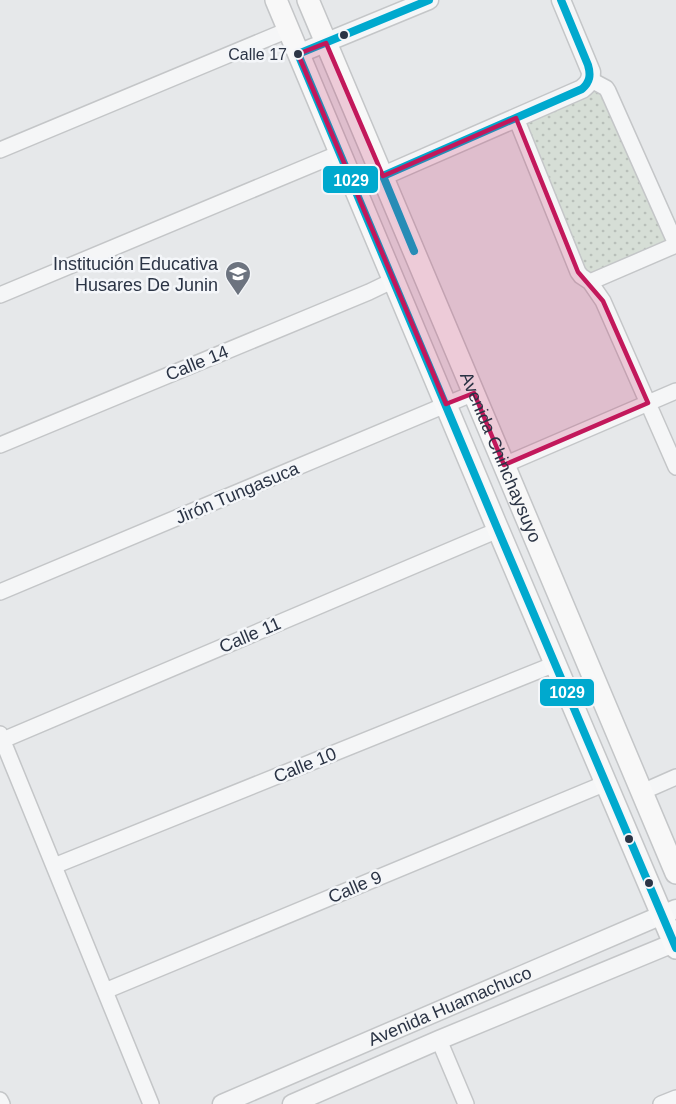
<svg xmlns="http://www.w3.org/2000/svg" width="676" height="1104" viewBox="0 0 676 1104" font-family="Arial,sans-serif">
  <defs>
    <pattern id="grass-dots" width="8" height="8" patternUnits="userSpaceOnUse" patternTransform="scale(1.5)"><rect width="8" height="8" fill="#d6ded6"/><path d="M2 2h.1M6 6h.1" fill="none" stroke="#b8bfb9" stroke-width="1.8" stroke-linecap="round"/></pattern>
  </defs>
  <rect width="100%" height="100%" fill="#e6e8ea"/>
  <path fill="url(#grass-dots)" d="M602,88L667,241L588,276L523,122Z"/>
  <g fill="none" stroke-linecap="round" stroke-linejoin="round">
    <defs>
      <path id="minor" d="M591,80L606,88L608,91L676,244
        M516,118L578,272L581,276L590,282L603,301L676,467
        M0,150L288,30
        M590,282L676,245
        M0,295L340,153
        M0,445L369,292L394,280
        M504,465L676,391
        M0,592L474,393
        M0,734L151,1104
        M3,740L498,530
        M642,792L676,777
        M54,866L555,664
        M105,991L606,783
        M439,1040L466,1104
        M0,1100L2,1104
        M661,1104L676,1098"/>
      <g id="tertiary">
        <path d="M298,54L429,0"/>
        <path d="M383,176L582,89C588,84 591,81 591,72L561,0"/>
        <path id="s1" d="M222,1104L676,909"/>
        <path d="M292,1104L439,1040L676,942"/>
      </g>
      <g id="secondary">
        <path d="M276,0C408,316 541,633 676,948"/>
        <path id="s2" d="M308,0L676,873"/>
      </g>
    </defs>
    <use href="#minor" stroke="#c4c6c8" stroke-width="18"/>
    <use href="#tertiary" stroke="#c4c6c8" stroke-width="21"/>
    <use href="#secondary" stroke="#c4c6c8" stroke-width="24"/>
    <use href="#minor" stroke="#f5f6f7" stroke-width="15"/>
    <use href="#tertiary" stroke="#f5f6f7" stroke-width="18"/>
    <use href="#secondary" stroke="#f8f8f8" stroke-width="21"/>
    <defs>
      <path id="bus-1" d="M429,0L298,54L498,530L676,948
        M414,251L383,176L582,89C590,82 591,75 588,65L561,0"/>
    </defs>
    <use href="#bus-1" stroke="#f4f6f9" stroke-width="12"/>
    <use href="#bus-1" stroke="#00a9ce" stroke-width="8"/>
  </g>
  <path fill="#c2185b" fill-opacity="0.2" stroke="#c2185b" stroke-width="4.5" stroke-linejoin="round" d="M326,43L383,176L516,118L578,272L603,301L648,403L504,465L474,393L446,404L298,54Z"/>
  <defs>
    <symbol id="school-pin" viewBox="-11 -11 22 30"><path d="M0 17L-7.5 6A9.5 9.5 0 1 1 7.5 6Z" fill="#6c737f" stroke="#f4f6f9"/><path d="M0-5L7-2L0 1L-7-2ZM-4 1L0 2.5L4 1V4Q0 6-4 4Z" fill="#fff"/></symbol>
  </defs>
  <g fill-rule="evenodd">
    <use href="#school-pin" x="223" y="259" width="30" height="40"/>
  </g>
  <g fill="#2b3445" stroke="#f4f6f9" stroke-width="2">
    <circle cx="344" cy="35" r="5"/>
    <circle cx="298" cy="54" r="5"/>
    <circle cx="629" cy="839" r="5"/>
    <circle cx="649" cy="883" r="5"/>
  </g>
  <g text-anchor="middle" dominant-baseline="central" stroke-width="5" stroke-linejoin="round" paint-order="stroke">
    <g font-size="16" fill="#2b3445" stroke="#f4f6f9" text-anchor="end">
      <text x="287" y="54">Calle 17</text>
    </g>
    <g font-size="18" fill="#2b3445" stroke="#f4f6f9" text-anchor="end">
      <text x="218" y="264">Institución Educativa<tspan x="218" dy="21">Husares De Junin</tspan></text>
    </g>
    <g font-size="18" fill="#2b3445" stroke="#f4f6f9">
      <text transform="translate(197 363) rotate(-22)">Calle 14</text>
      <text stroke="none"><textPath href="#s2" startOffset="496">Avenida Chinchaysuyo</textPath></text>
      <text transform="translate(237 493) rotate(-23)">Jirón Tungasuca</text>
      <text transform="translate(250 635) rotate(-23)">Calle 11</text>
      <text transform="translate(305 765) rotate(-22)">Calle 10</text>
      <text transform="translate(355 887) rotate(-23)">Calle 9</text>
      <text stroke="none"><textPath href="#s1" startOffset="248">Avenida Huamachuco</textPath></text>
    </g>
  </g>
  <g stroke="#f4f6f9" stroke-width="2">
    <rect x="322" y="165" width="57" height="29" rx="6" fill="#00a9ce"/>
    <rect x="539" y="678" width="56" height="29" rx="6" fill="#00a9ce"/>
  </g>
  <g font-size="16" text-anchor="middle" font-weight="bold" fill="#fff">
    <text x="351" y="186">1029</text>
    <text x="567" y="698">1029</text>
  </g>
</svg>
